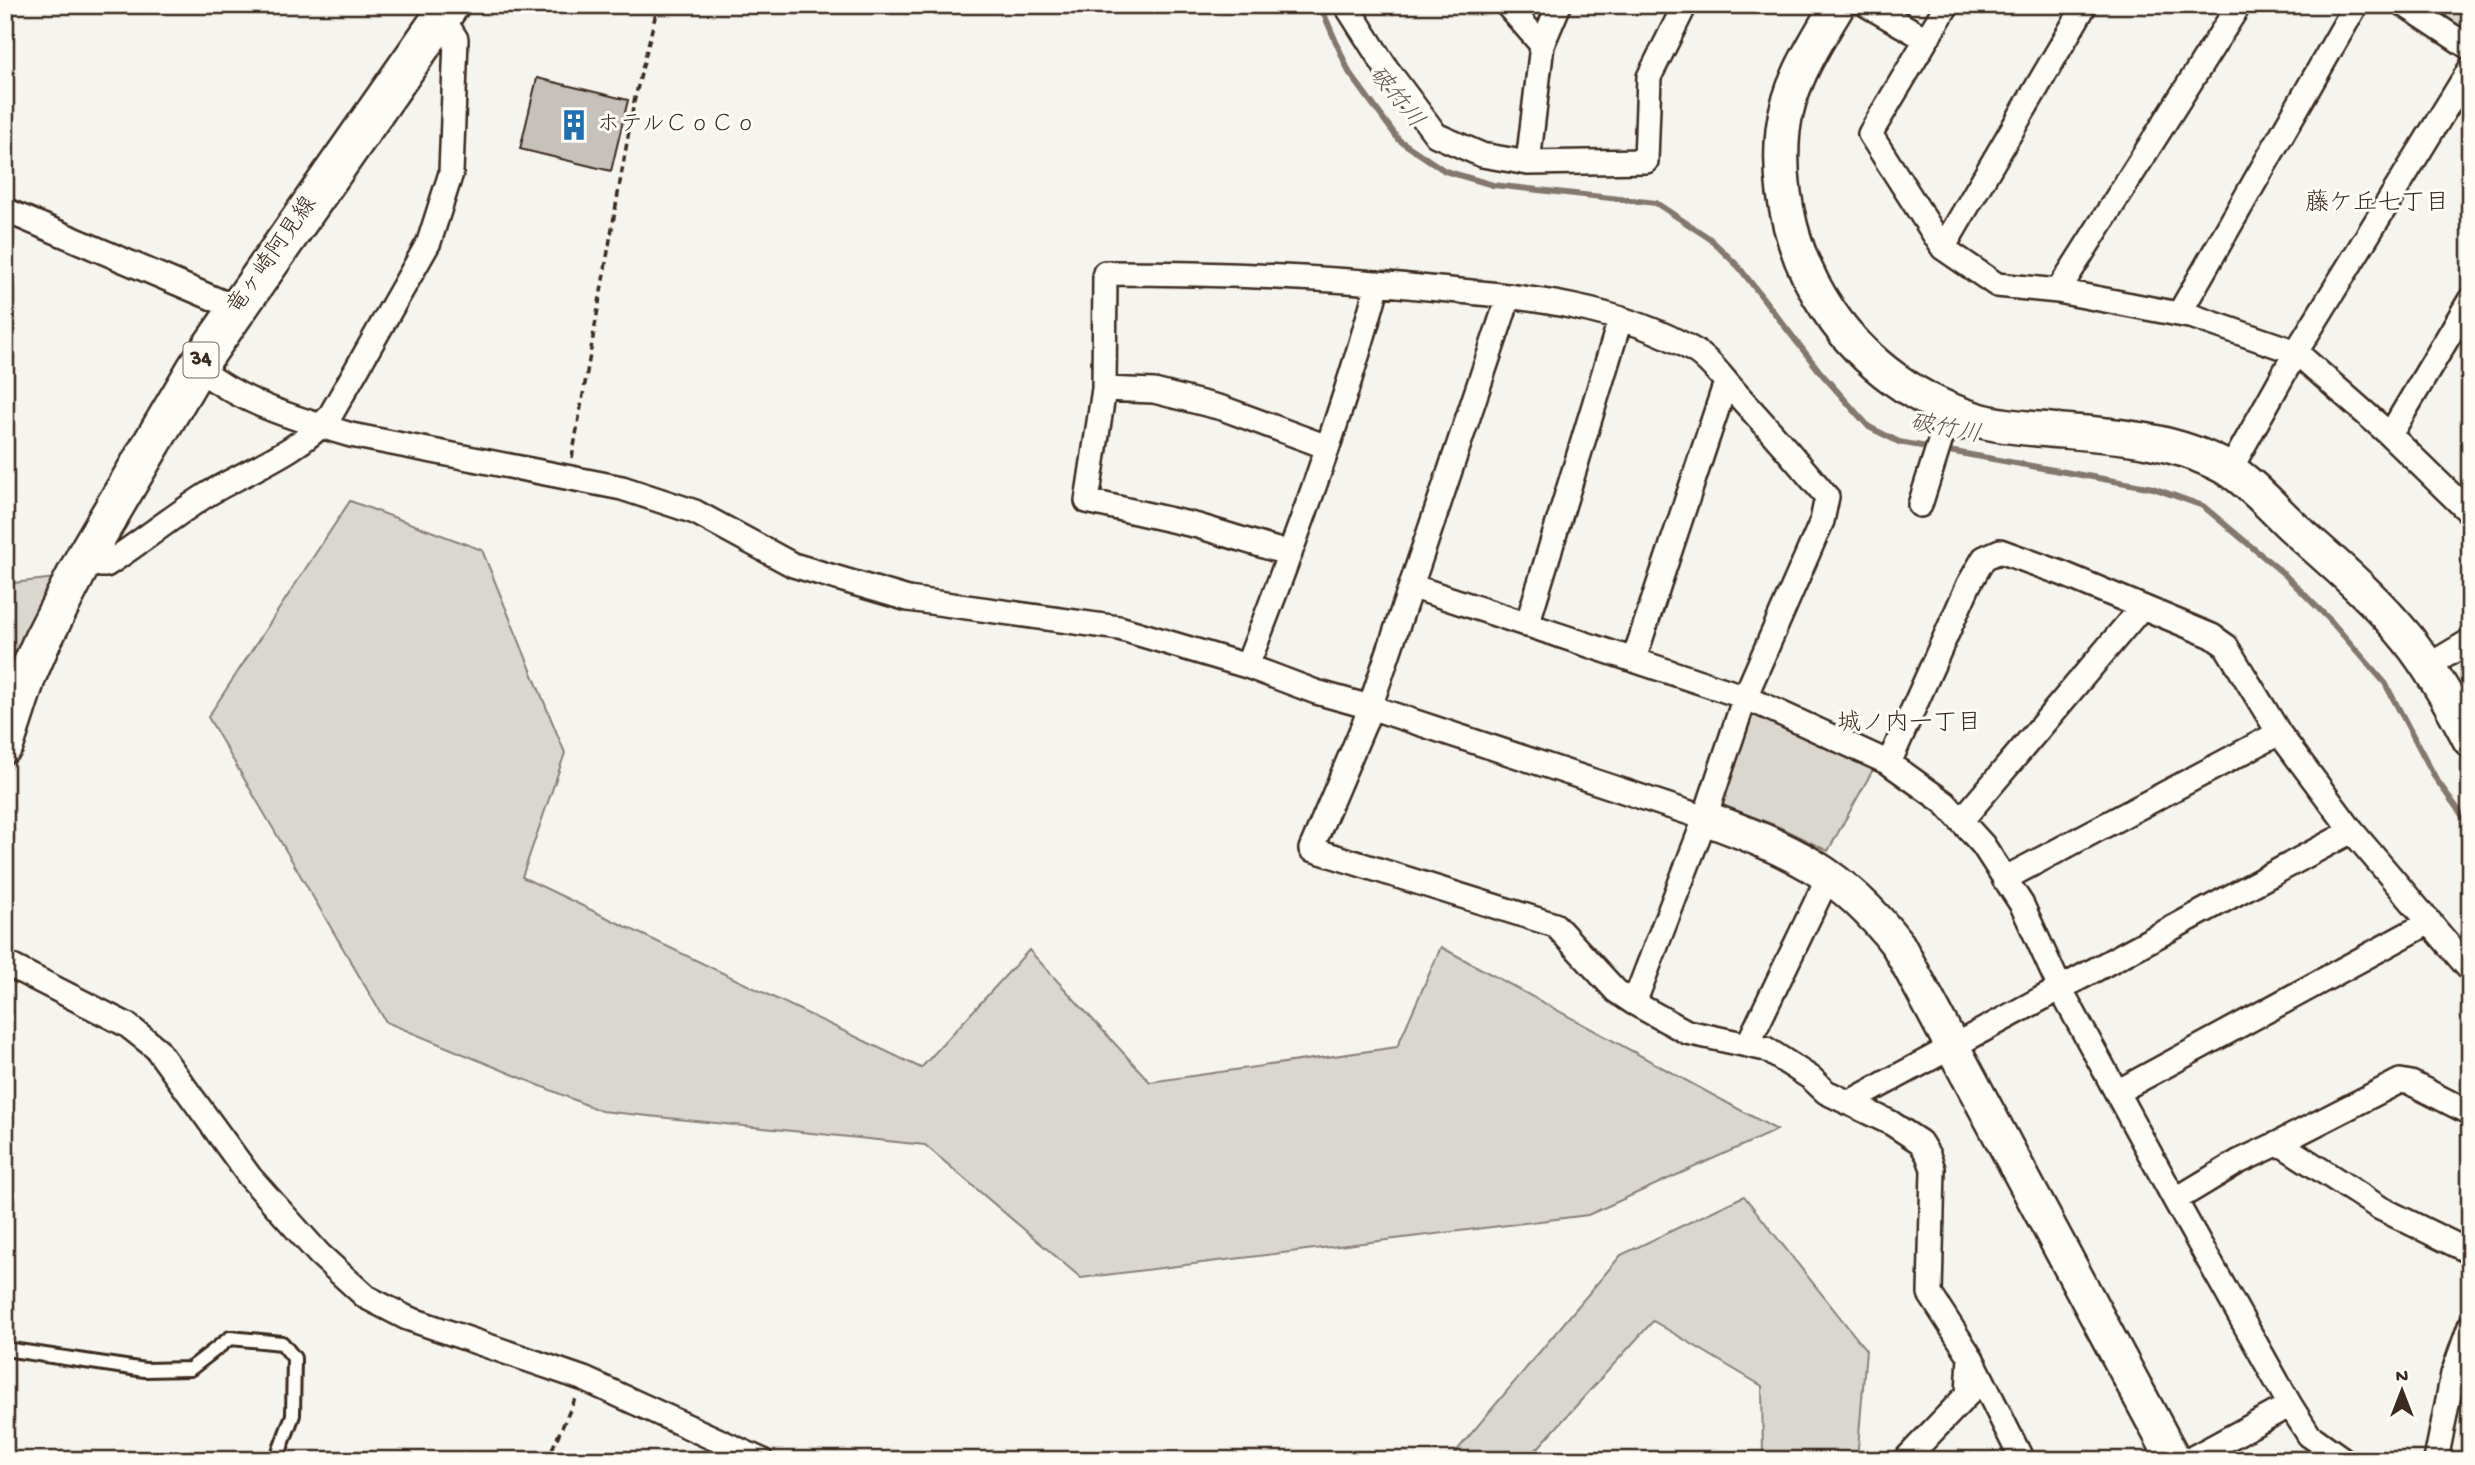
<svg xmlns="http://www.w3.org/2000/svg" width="2475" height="1465" viewBox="0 0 2475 1465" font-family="'Gochi Hand','Klee One',sans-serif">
  <rect width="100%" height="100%" fill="#f5f4ee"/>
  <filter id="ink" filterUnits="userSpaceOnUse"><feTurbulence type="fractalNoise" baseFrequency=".0143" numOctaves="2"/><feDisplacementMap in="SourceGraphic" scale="14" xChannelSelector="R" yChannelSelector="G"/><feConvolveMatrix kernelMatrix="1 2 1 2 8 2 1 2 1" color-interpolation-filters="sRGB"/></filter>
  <g filter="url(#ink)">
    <path fill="#dad6d0" stroke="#8a8077" stroke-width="2" d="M2421,5H2470V37Z
      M350,501L482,550L565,753L522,877L921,1068L1029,950L1150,1082L1397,1047L1441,947L1777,1130L1588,1215L1081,1278L925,1145L601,1111L386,1022L208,717Z
      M56,578L31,641L5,669V584Z
      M1758,713L1875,766L1828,851L1777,826L1725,806L1721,801L1748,719Z
      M1744,1196L1866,1350L1857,1460H1763L1762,1386L1653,1321L1527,1460H1449L1621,1255Z"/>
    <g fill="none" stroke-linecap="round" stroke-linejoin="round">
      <path stroke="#84786e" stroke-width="6" d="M1320,5L1349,72L1399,140L1445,171L1493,185L1656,203L1709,238L1738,266L1821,373L1869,427L1899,442L2153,488L2203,506L2284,574L2329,619L2385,683L2436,779L2470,826"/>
    </g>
    <path fill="#c7c1bb" stroke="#3b2a1e" stroke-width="2" d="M537,78L628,100L611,171L520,149Z"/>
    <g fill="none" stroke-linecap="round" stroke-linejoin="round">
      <defs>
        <path id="lane" d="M5,1349L145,1370L190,1369L230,1338L282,1343L294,1358L293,1415L276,1460"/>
        <path id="street" d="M1346,5L1386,68L1436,135L1482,155L1528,163L1646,161L1649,77L1685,5
          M1507,5L1542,45
          M1867,5L1926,39
          M1947,5L1870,134L1943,248L1997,285L2058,291L2194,317L2296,352L2390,435L2470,513
          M2405,5L2470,48
          M1528,163L1542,45L1559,5
          M5,210L236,308
          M1943,248L2085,5
          M2058,291L2239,5
          M1509,296L1365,722L1311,849L1555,925L1616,991L1634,1003L1687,1032L1766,1049L1811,1078L1826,1092L1891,1123L1920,1142L1928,1155L1933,1169L1930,1294L1970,1356L1968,1394L1905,1460
          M2179,314L2356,5
          M197,367C241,403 296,419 351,435L622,488L695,512L793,565L908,599L1119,628L1247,666L1316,692L1370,707L1705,818
          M1104,389L1154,391L1222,408L1327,447
          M2390,435L2470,300
          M2230,470L2296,352L2470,69
          M1920,505L1943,432L1985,422
          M1290,554L1198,526L1087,501L1104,389L1105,273C1217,273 1328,277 1439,289C1525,297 1619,306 1695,351C1710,360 1724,380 1736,393C1767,427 1797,461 1827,497L1822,521L1745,697L1700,832L1634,1003
          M86,555L100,565H106C141,542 173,516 208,494C248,470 299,452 330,416L429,242L451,173L456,39L442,17
          M1411,586L1745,697L1889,763L1945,803L1983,845L2022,905L2060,988L2175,1200L2290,1405L2309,1435L2344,1460
          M1527,625L1620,320
          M1634,659L1726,382
          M1247,666C1296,540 1343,413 1378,283
          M2428,666L2470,641
          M1889,763L1969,584L1984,558L2000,551L2061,573L2212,636L2226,646L2279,733L2352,831L2470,970
          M1961,821L2142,607
          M2004,879L2279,733
          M5,963L127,1025L156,1048L250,1177L319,1254L366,1297L407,1318L584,1379L761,1460
          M1748,1044L1822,890L1831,877
          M2117,1092L2430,922
          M1848,1103L2352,831
          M2279,1143L2400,1081L2411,1083L2470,1113
          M2175,1200L2238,1162L2279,1143L2380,1208L2470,1252
          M1972,1359L2022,1460
          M2189,1460L2290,1405
          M2436,1460L2453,1374L2470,1326"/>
        <path id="secondary" d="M1838,5C1815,44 1788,84 1783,130C1770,263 1854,386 1982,421C2004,427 2028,428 2050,430C2112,435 2173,438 2228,469C2250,482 2273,508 2292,526C2332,562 2373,596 2407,638C2432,669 2452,705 2470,740
          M1705,818C1789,849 1841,871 1898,945L2174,1460"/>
        <path id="primary" d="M5,744L27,676L42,641L86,555L197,367L450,5"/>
      </defs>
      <use href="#lane" stroke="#3b2a1e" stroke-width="18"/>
      <use href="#street" stroke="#3b2a1e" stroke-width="28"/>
      <use href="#secondary" stroke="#3b2a1e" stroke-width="38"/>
      <use href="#primary" stroke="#3b2a1e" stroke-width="42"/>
      <path stroke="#3b2a1e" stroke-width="3.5" stroke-dasharray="7 5" stroke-linecap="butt" d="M572,458L634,102L658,5
        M547,1460L576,1397"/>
      <use href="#lane" stroke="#fdfcf7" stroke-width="12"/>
      <use href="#street" stroke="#fdfcf7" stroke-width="23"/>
      <use href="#secondary" stroke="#fdfcf7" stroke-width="33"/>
      <use href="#primary" stroke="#fdfcf7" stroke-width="37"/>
    </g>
  </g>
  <defs>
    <symbol id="building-bare" viewBox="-9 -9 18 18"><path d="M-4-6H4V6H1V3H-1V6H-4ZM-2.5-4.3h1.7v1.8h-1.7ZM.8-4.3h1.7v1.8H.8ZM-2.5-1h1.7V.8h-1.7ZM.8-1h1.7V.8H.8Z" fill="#1f6fb2" stroke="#fdfcf7" stroke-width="2.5" paint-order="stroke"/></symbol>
  </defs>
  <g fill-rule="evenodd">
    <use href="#building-bare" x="552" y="103" width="44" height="44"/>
  </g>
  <g text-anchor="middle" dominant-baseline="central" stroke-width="6" stroke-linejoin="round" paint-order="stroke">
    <rect fill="#fdfcf7" stroke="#75695f" stroke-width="2" x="183.5" y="342.5" width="35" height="35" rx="5"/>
    <g font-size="21" font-weight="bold" fill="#3b2a1e">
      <text x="201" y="360">34</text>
    </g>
    <g font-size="23" fill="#3b2a1e" stroke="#fdfcf7" text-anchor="start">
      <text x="597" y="125">ホテルＣｏＣｏ</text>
    </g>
    <g font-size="23" fill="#3b2a1e" stroke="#fdfcf7">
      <text transform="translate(273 256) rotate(-55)">竜ヶ崎阿見線</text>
    </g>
    <g font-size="24" font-style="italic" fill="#65584d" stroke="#fdfcf7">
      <text transform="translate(1395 98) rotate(51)">破竹川</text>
      <text transform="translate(1945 430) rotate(11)">破竹川</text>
    </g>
    <g font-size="24" fill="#3b2a1e" stroke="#fdfcf7">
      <text x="2377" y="204">藤ケ丘七丁目</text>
      <text x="1909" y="724">城ノ内一丁目</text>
    </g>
  </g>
  <rect width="2475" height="1465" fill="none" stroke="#fdfcf7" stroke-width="28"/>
  <rect x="14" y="14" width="2447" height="1437" fill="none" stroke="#3b2a1e" stroke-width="2.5" filter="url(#ink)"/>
  <g transform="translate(2402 1391)" stroke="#fdfcf7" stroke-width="5" paint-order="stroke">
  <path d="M0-5L12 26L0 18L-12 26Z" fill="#3b2a1e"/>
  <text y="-10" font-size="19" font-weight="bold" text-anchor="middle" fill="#3b2a1e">N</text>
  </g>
</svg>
